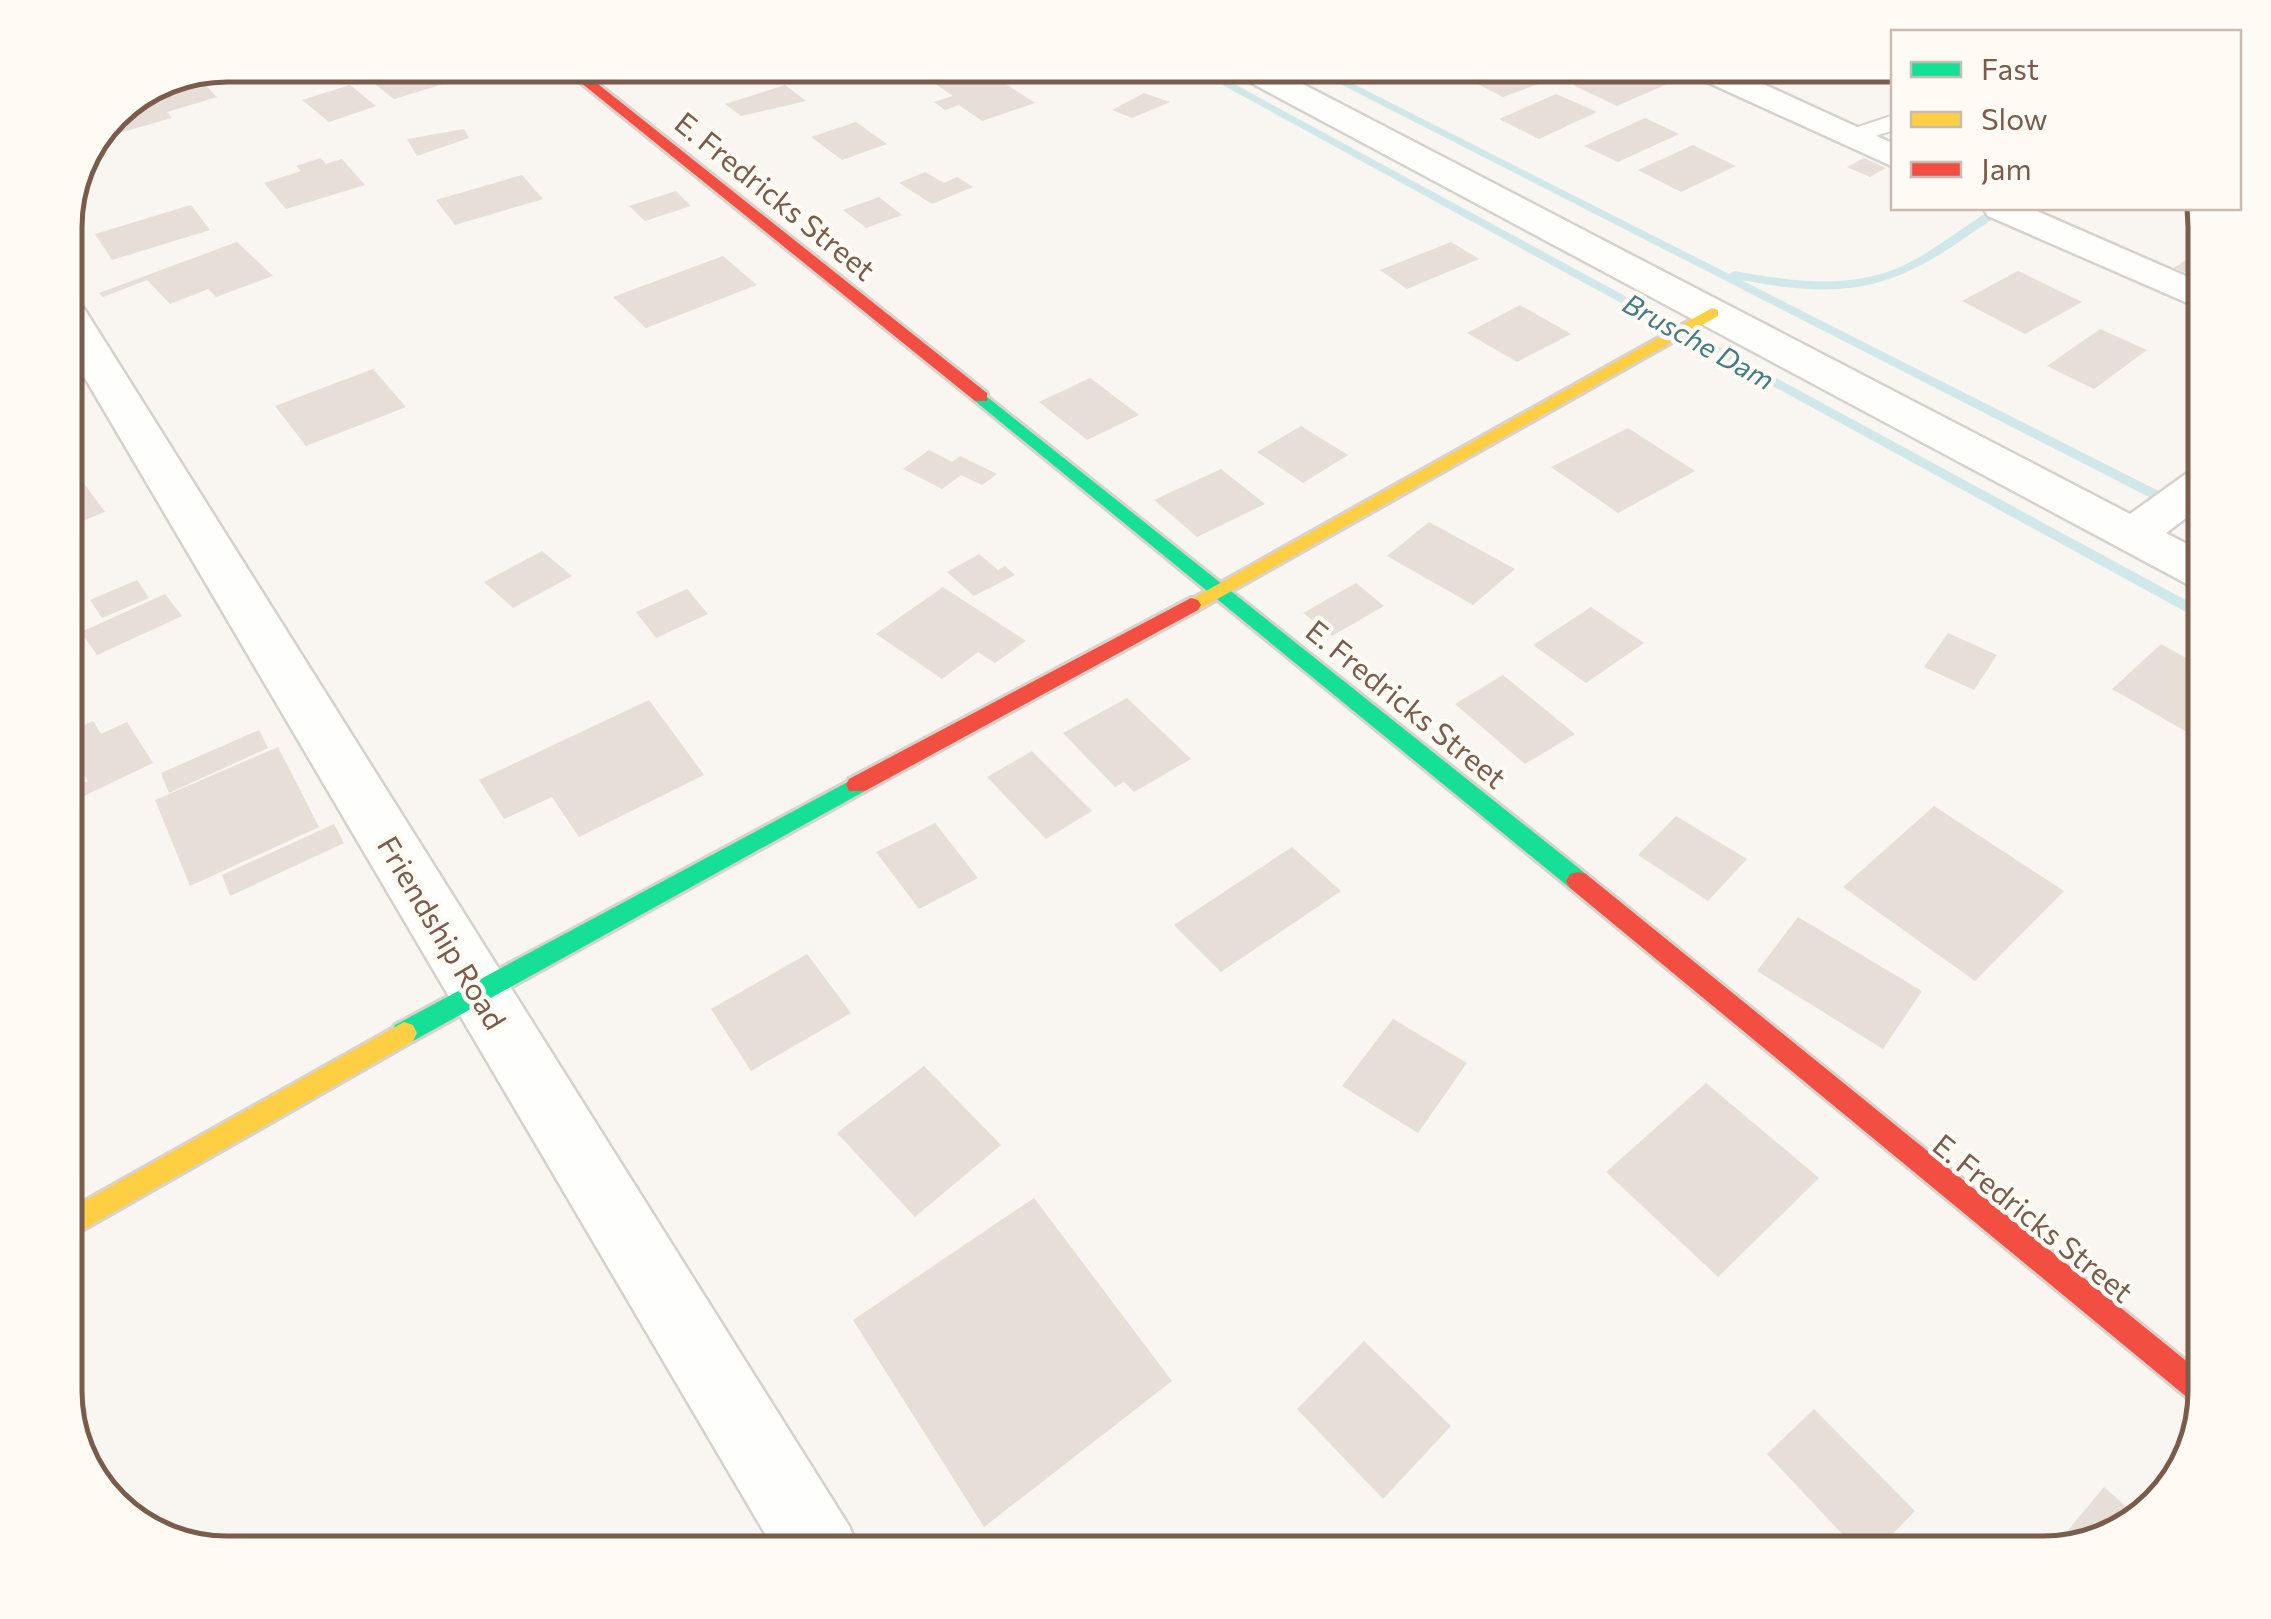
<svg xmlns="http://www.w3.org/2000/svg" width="2271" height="1619" viewBox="0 0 2271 1619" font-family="Commissioner,sans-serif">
  <rect width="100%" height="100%" fill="#f9f5f0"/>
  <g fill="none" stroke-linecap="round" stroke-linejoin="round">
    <path fill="#d0e8ea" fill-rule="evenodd" d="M1186,65H1199L2206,611V623Z
      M1303,65H1316L1729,274L1734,271C1796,282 1858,292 1916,259C1943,244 1967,224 1994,208H2006C1995,219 1977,229 1963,239C1884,295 1834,297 1741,280L2206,515V526Z"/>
  </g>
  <path fill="#e6ded7" d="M423,65H429L450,82L394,99L371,81Z
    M442,65H495V66L459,78Z
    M1622,65H1639L1674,81L1617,106L1573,85Z
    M1707,65H1784V66L1738,81Z
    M1517,66L1547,81L1503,97L1474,82Z
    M981,68L1035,103L982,121L959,105L945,110L934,102L953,96L934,83Z
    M197,77L217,97L167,112L172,118L105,137L120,106Z
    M350,85L376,106L329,122L302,100Z
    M785,85L806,101L741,116L725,104Z
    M1144,93L1170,102L1132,118L1112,110Z
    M1556,94L1597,112L1539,139L1499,119Z
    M1645,118L1679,134L1618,162L1584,146Z
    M856,122L887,144L842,160L811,137Z
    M464,129L469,138L417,156L407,139Z
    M1693,145L1736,166L1681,192L1638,170Z
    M321,158L326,164L342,159L365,185L286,209L264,183L301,171L296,166Z
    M1864,158L1886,168L1870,177L1847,167Z
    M925,172L944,183L957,177L973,187L932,204L899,183Z
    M522,175L543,199L455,225L436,200Z
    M676,191L691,206L645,221L629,206Z
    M879,197L902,215L866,228L843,210Z
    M191,205L210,230L112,260L95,234Z
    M237,242L273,276L216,297L208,289L170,304L147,280L103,297L99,293Z
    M1451,242L1479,259L1407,289L1380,270Z
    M2206,246V281L2174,268Z
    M723,256L757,285L646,328L613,297Z
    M2018,271L2082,302L2025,334L1962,301Z
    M1520,305L1571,334L1517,362L1467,333Z
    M2100,329L2147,350L2094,389L2047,366Z
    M373,369L406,407L306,446L275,406Z
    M1090,378L1139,415L1087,440L1039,402Z
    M1301,426L1348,455L1303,483L1257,452Z
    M1628,428L1695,471L1618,513L1551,467Z
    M929,450L952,462L960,456L997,474L982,485L961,475L942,489L903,469Z
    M1221,469L1265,504L1197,537L1154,500Z
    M80,478L105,512L65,528V484Z
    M1429,522L1515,569L1473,605L1387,556Z
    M542,551L572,576L513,608L484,582Z
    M979,554L998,570L1005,566L1015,575L974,596L947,572Z
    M137,580L149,598L102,618L90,600Z
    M1356,583L1384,606L1332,636L1303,613Z
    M943,587L1026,641L995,663L978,652L942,679L876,634Z
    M687,589L708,614L656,638L636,612Z
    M165,594L182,616L97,655L81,632Z
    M1591,607L1644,643L1586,683L1533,645Z
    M1948,633L1997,655L1974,690L1924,667Z
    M65,642L82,668L65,676Z
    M2161,644L2206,669V743L2112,689Z
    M1503,675L1575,734L1525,764L1455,704Z
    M1127,698L1191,759L1134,792L1124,782L1115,787L1063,733Z
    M649,700L704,775L579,837L552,797L504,819L479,780Z
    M93,721L101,734L127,722L153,763L65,805V792L88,781L65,745V734Z
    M259,730L268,748L169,793L161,773Z
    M278,747L319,827L190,886L155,800Z
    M1032,751L1092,811L1046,839L987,777Z
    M65,752L81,779L65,786Z
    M1934,806L2064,891L1975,981L1843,887Z
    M1676,816L1747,859L1708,901L1638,855Z
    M935,823L978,878L919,909L876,852Z
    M334,824L344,843L230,896L222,875Z
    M1292,847L1341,891L1221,972L1174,925Z
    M1798,917L1922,991L1883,1049L1757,971Z
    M807,954L851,1013L751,1071L711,1009Z
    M1393,1019L1467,1063L1418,1133L1342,1086Z
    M924,1066L1001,1145L915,1217L837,1133Z
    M1706,1083L1819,1178L1718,1277L1606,1172Z
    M1034,1198L1172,1381L984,1527L853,1320Z
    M1364,1341L1451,1426L1383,1499L1297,1409Z
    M1814,1409L1915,1511L1873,1554H1861L1767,1454Z
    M2104,1487L2139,1518L2116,1537L2049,1553Z"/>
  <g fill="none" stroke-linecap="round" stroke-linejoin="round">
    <defs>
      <path id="lane" d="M1894,115V130L1851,144L1839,137L1843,132Z"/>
      <path id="street" d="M1226,65H1266L2130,514L2190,471L2206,467V503L2166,533L2206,554V590L2189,585L1231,72Z
        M1680,65H1722L1894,144V167L1685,72Z
        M1983,208H2030L2206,285V311L1988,216Z
        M65,298L79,302L85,310L849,1526L860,1554H777L65,344Z"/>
      <path id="fast" d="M981,392L1586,874L1590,881L1586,888H1570L975,401L972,397Z
        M857,777L868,785L865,791L413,1041L404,1044L395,1041L391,1033L395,1025Z"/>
      <path id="slow" d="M1712,308L1718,310V316L1198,610L1191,612L1181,605Z
        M404,1022L413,1025L417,1033L413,1041L65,1240V1212Z"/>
      <path id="jam" d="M559,65H574L987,393V401H975Z
        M1191,598L1198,600L1201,605L1198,610L865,791H849L846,785L849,779Z
        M1578,872L1586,874L2206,1377L2200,1408L1570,888L1566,881L1570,874Z"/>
    </defs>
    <use href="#lane" stroke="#d7d1cb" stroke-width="4"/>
    <use href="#street" stroke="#d7d1cb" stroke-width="5"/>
    <use href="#fast" stroke="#d9d2cb" stroke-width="6"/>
    <use href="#slow" stroke="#d9d2cb" stroke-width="6"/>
    <use href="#jam" stroke="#d9d2cb" stroke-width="6"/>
    <use href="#lane" fill="#fefefd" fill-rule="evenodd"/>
    <use href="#street" fill="#fefefd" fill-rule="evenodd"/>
    <use href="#fast" fill="#16e098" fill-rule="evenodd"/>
    <use href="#slow" fill="#ffcf43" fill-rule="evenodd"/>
    <use href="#jam" fill="#f24e42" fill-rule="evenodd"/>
  </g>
  <g text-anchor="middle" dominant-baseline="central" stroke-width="9" stroke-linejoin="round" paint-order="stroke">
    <g font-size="28" font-style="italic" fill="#437c86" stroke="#fffaf3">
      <text transform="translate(1699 341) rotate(29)">Brusche Dam</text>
    </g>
    <g font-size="30" fill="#7a5c4d" stroke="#fffaf3">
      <text transform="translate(776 195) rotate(39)">E. Fredricks Street</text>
      <text transform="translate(1407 703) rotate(39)">E. Fredricks Street</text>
      <text transform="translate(443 932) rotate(59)">Friendship Road</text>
      <text transform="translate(2034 1217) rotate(39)">E. Fredricks Street</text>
    </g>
  </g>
  <path d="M0 0H2271V1619H0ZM227 82H2043A145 145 0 0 1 2188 227V1391A145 145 0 0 1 2043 1536H227A145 145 0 0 1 82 1391V227A145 145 0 0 1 227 82Z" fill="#fffaf3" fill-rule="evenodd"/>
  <path fill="none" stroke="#7a5c4d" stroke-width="5" d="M227 82H2043A145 145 0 0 1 2188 227V1391A145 145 0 0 1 2043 1536H227A145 145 0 0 1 82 1391V227A145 145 0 0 1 227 82Z"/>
  <rect x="1891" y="30" width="350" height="180" fill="#fffaf3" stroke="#cabbb1" stroke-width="2.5"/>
  <rect x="1911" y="62" width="50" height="15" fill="#16e098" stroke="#cabbb1" stroke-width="2.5"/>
  <text x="1981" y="80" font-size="30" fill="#7a5c4d">Fast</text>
  <rect x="1911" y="112" width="50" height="15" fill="#ffcf43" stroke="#cabbb1" stroke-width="2.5"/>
  <text x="1981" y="130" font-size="30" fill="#7a5c4d">Slow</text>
  <rect x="1911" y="162" width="50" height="15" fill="#f24e42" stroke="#cabbb1" stroke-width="2.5"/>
  <text x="1981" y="180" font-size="30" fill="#7a5c4d">Jam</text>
</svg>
